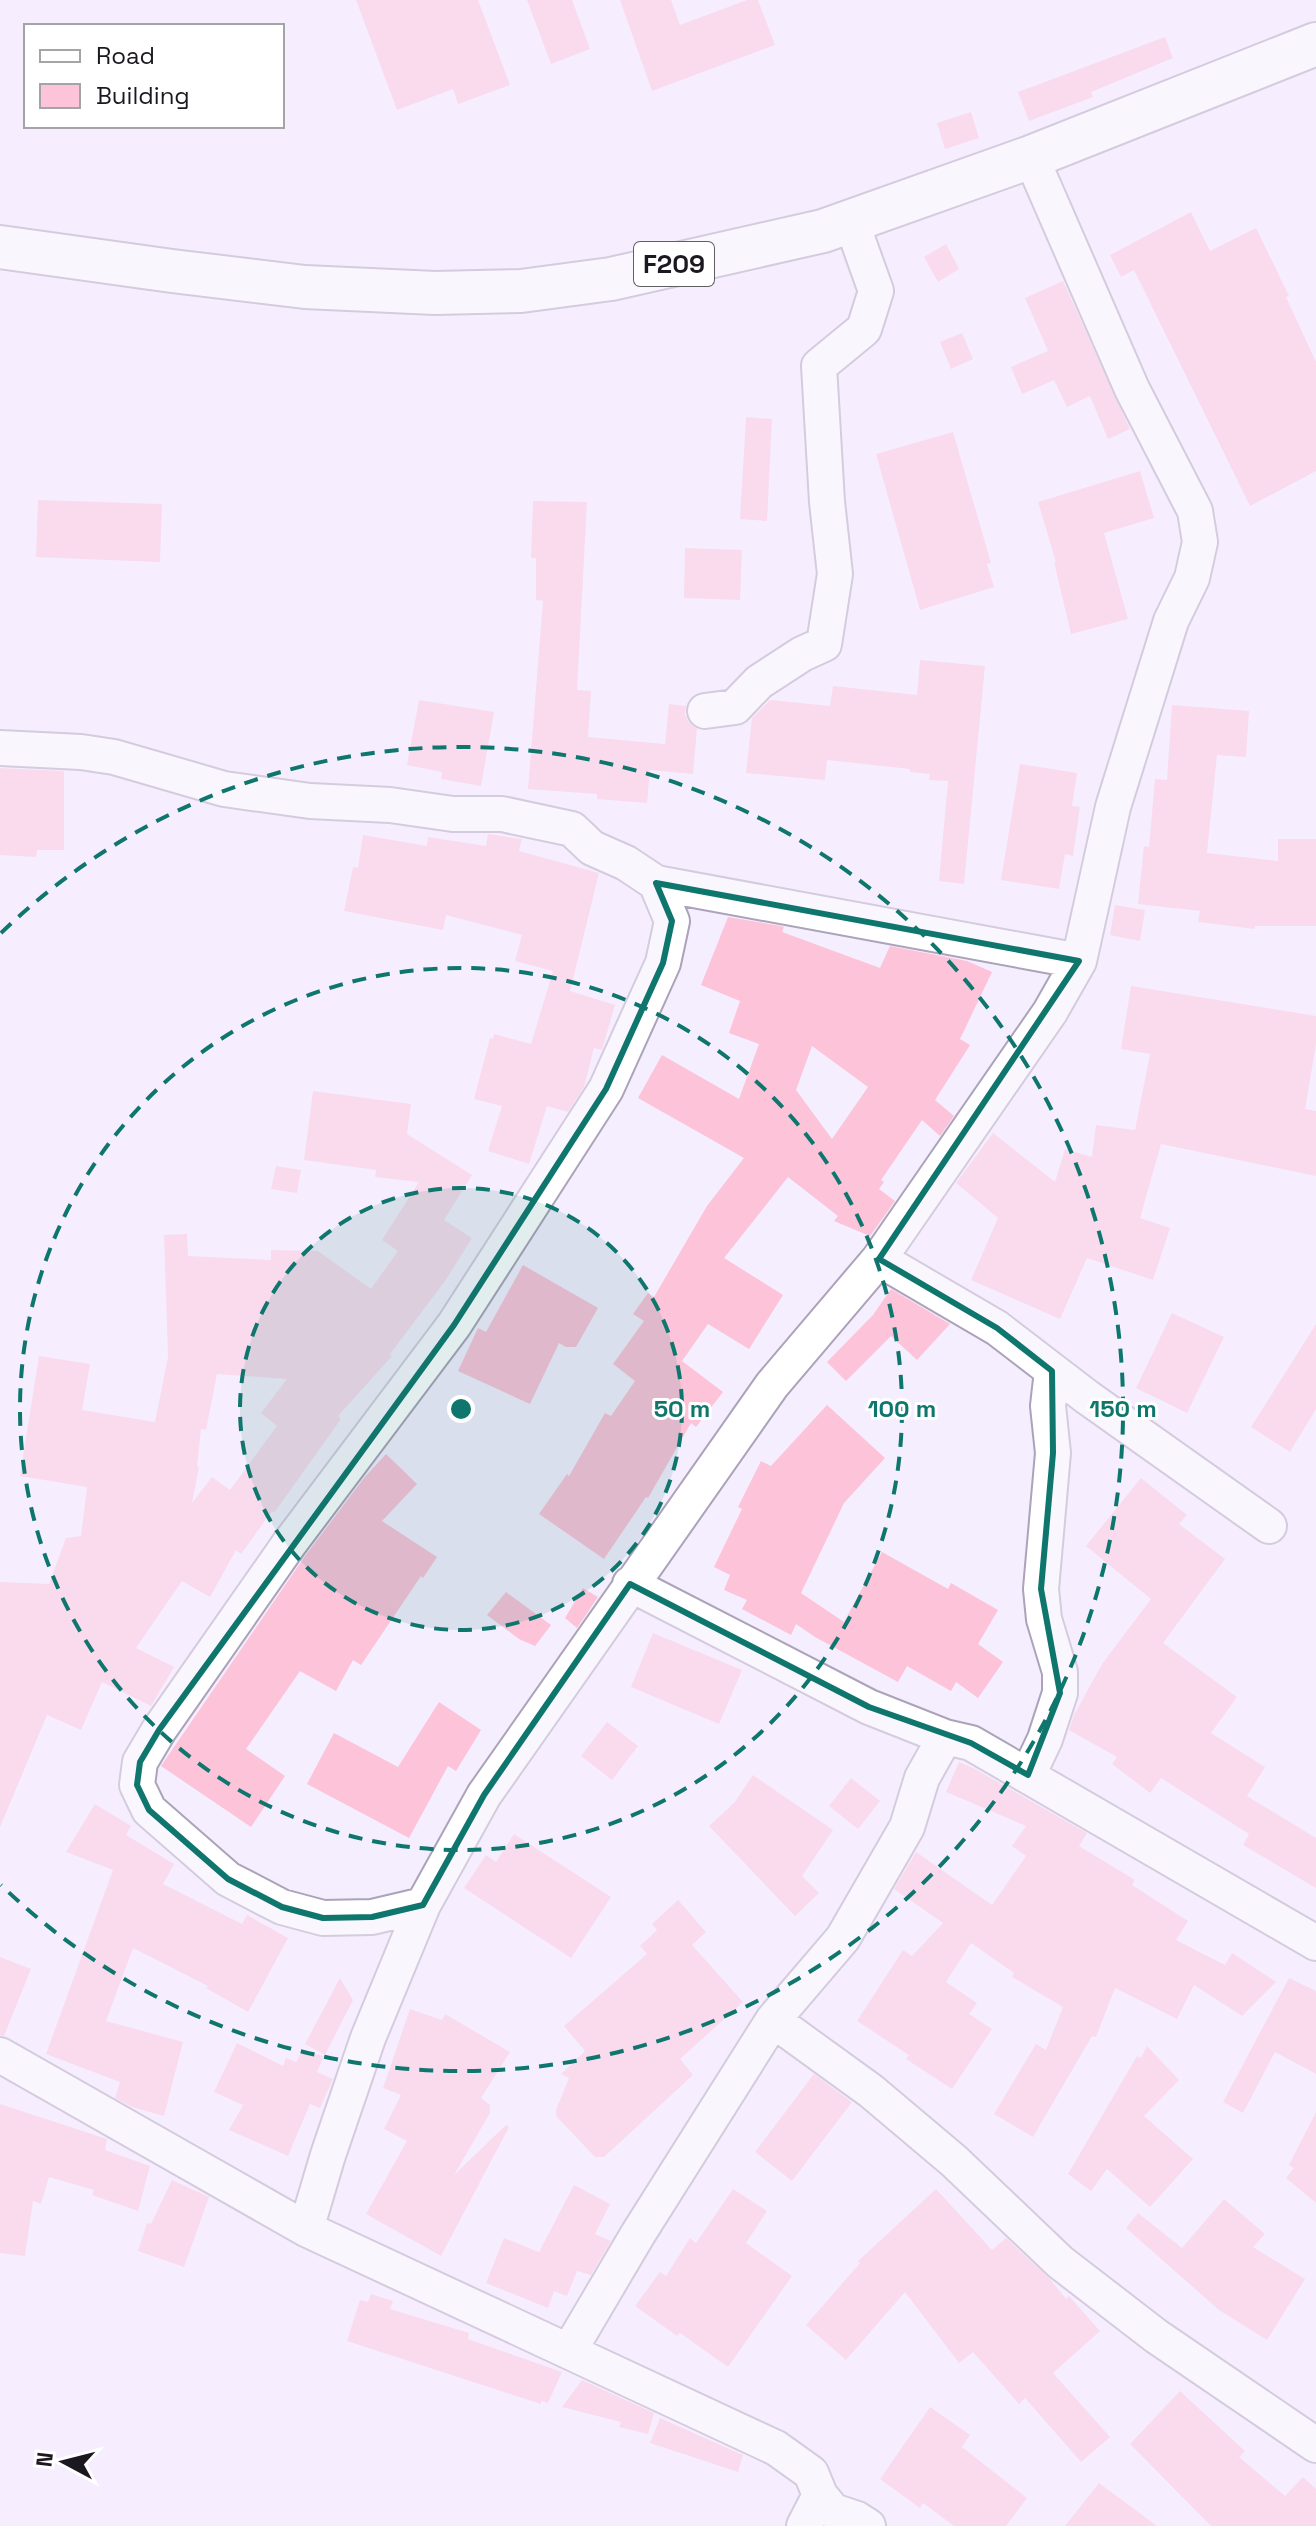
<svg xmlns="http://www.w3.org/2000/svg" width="1316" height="2526" viewBox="0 0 1316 2526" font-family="'Space Grotesk',sans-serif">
  <rect width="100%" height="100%" fill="#f5eefe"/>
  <path fill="#fcc3d9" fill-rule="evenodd" d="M356,0H478L510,85L458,104L453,89L397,110Z
    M527,0H572L590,49L551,64Z
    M620,0H671L680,25L747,0H758L775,45L652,91Z
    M1165,37L1173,58L1091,92L1093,97L1029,121L1018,92Z
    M971,112L979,138L945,149L937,123Z
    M1191,212L1210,251L1256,228L1289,296L1286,297L1316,362V471L1250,506L1134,270L1121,277L1110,255Z
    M946,244L959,269L938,282L924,257Z
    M1063,281L1130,429L1108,439L1090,396L1067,407L1054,380L1022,394L1011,367L1048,351L1025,298Z
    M962,333L973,359L951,369L940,342Z
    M746,417L772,419L767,521L740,519Z
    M953,432L991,563L987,564L994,587L920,610L876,454Z
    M1140,471L1154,518L1104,533L1128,619L1071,634L1054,562H1056L1038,502Z
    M38,500L162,504L160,562L36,557Z
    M533,501L587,502L577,690L591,691L588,737L665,744L669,704L686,706L685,714L689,723L697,729L693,774L650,770L647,803L597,799V794L528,789L543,601L536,600V558H531Z
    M685,548L742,550L740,600L684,598Z
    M920,660L985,666L964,884L939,881L948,781L929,780L930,774L910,772V769L827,760L825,780L746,773L752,718L770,700L830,706L833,686L917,695Z
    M419,700L494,712L481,786L441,779L442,772L407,765Z
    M1172,705L1249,711L1246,757L1217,755L1207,853L1278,861V839H1316V926H1255V929L1198,922L1200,911L1138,904L1144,846L1149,847L1155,779L1167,780Z
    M1020,764L1077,773L1072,806L1080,807L1073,856L1065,854L1059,889L1001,880Z
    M0,768L64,771V850H37L36,857L0,855Z
    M488,834L522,839L519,851L599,873L570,991L615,1005L602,1050L594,1048L584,1087L568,1112L547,1106L529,1164L488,1151L502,1106L474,1099L490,1038L493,1039L494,1034L531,1044L553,971L515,961L522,935L446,915L443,930L344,911L353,867L358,868L363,835L427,846L428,837L486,846Z
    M1115,905L1145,910L1140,941L1110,935Z
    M728,917L781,926L784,927L782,932L880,968L890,946L967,961L992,972L960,1039L970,1045L935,1100L954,1116L940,1136L922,1120L881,1180L884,1182L879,1189L895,1201L870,1236L834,1221L838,1216L788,1177L724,1258L783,1295L749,1349L708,1324L682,1361L723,1392L696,1427L691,1423L648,1498L646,1497L604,1559L539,1514L567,1474L569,1476L605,1413L611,1416L635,1381L613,1364L644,1321L633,1314L648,1293L654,1297L707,1206L744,1158L638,1098L662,1055L739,1099L759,1044L729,1033L740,1001L701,985ZM812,1046L868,1087L832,1139L796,1090Z
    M1131,986L1316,1016V1044L1305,1109L1316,1111V1176L1161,1144L1140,1218L1170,1228L1153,1280L1087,1258L1060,1319L971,1280L998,1218L956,1183L993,1133L1055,1182L1065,1149L1092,1157L1096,1125L1135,1130L1150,1054L1121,1049Z
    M313,1091L411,1104L407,1134L472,1175L444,1220L472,1238L445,1281L390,1354L392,1356L338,1416L341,1419L274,1513L272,1511L241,1554L236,1550L210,1597L182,1581L136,1648L174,1667L151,1706L102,1682L81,1730L47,1715L0,1827V1582L49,1584L66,1538L81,1536L87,1487L20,1476L39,1356L90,1364L82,1410L155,1422L168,1357L164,1235L187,1234L188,1256L271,1260V1250L318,1251L371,1289L398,1251L382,1240L419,1182L375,1177L376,1170L304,1160ZM217,1374L287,1379L261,1413L277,1426L230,1490L212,1477L192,1503L199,1467L197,1466L201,1429L206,1430Z
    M276,1166L301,1170L297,1193L271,1189Z
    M523,1265L598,1308L576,1347H566L559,1343L530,1404L458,1371L478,1328L486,1332Z
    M891,1289L950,1324L917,1360L891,1336L846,1381L827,1362L873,1315Z
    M1172,1313L1224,1337L1187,1413L1136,1388Z
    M1316,1324V1409L1290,1452L1251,1427Z
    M827,1405L885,1458L844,1503L801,1593L844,1622L882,1552L948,1589L951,1583L998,1610L978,1644L1003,1662L978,1698L956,1682L951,1691L907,1666L898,1682L815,1637L796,1624L791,1635L742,1609L747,1600L724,1590L730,1575L714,1567L742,1509L738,1507L761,1461L771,1466Z
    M386,1454L417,1484L382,1521L437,1557L423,1578L421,1576L361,1665L353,1660L336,1691L300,1671L246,1749L285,1776L251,1827L161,1766L305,1556L364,1478Z
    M1141,1478L1187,1515L1179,1524L1225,1559L1163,1643L1237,1697L1211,1733L1265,1767L1247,1796L1316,1838V1888L1243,1845L1249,1834L1161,1778L1150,1793L1112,1764L1117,1757L1069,1730L1074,1715L1102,1664L1151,1599L1086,1546Z
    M583,1588L598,1597L577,1628L565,1618Z
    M506,1592L551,1625L535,1646L519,1639L487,1615Z
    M653,1633L742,1670L719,1724L631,1687Z
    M439,1702L481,1730L456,1771L448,1766L409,1838L307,1784L334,1733L398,1767Z
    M607,1722L638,1746L612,1780L581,1756Z
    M959,1762L975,1769L1087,1833L1079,1846L1135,1880L1132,1885L1188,1921L1176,1940L1225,1965L1232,1953L1276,1982L1242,2016L1194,1985L1177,2019L1115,1988L1096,2037L1092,2036L1033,2137L994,2114L1036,2044L1046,2050L1063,2007L1012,1977L1014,1973L971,1943L946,1982L977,2003L969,2014L992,2029L952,2089L906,2059L909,2055L857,2021L903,1950L912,1956L943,1923L894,1889L916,1852L992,1905L1026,1856L1012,1846L1026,1826L946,1792Z
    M753,1775L833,1830L802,1876L819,1893L795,1916L709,1826L734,1803Z
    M851,1778L880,1801L858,1829L829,1806Z
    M95,1804L131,1826L126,1835L174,1864L163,1884L242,1924L247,1915L288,1938L248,2012L206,1988L208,1986L133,1948L106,2021L183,2042L164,2116L132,2107L115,2098L120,2082L46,2054L113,1870L66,1852Z
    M514,1834L611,1897L571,1958L464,1888L486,1855L496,1862Z
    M678,1900L706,1932L692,1945L743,2002L680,2059L693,2075L604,2157H595L556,2116V2110L569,2078L561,2074L585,2051L564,2026L647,1954L640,1946L657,1930L652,1924Z
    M0,1957L31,1969L4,2036L0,2035Z
    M340,1978L353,2000L325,2055L305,2044Z
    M1289,1978L1316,1991V2074L1275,2052L1243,2113L1223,2102Z
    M410,2009L442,2020L445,2014L510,2052L481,2098L490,2105V2113L454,2175L506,2125L509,2127L441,2256L366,2214L407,2141L384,2129L401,2095L383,2088Z
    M237,2043L283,2066L286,2058L296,2062L302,2051L324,2056L317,2072L333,2079L320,2108L310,2104L288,2156L229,2130L243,2105L214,2092Z
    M1147,2046L1179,2080L1144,2116L1193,2159L1150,2207L1107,2169L1091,2191L1068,2174L1137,2056L1141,2058Z
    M814,2074L852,2102L792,2181L755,2152Z
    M0,2104L107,2139L105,2150L150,2166L138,2211L92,2195L94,2190L49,2177L41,2204L33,2201L25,2256L0,2253Z
    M1316,2112V2203L1286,2178L1294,2168L1289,2165Z
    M172,2180L209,2197L184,2267L138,2251L147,2223L151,2224Z
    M574,2185L610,2204L595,2234L611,2241L591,2275L577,2271L567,2296L554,2291L548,2308L486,2283L504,2238L539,2252Z
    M733,2189L767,2211L746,2243L792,2276L728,2367L680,2333L677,2336L635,2306L660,2272L666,2276L690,2238L696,2243Z
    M936,2189L992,2250L1006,2238L1050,2279L1066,2299L1069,2296L1100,2331L1053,2373L1110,2437L1081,2462L1025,2398L1019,2404L973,2352L959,2363L905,2292L846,2360L806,2325L860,2263L858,2261Z
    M1224,2199L1265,2234L1253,2247L1305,2279L1267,2340L1219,2310L1126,2228L1138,2213L1182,2248Z
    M371,2294L393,2301L390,2309L469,2333L468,2339L562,2372L548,2403L541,2401V2404L347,2341L360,2300L368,2302Z
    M582,2380L654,2413L648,2434L619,2427L621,2422L562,2407Z
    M1180,2391L1245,2451L1239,2457L1285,2496L1303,2477L1316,2489V2526H1211L1130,2444Z
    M930,2407L970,2435L962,2447L1027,2498L1006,2526H954L923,2503L920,2508L880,2479Z
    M660,2418L743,2455L738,2472L650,2443Z
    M1099,2483L1157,2526H1065Z"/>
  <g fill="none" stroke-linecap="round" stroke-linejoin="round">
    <defs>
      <path id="minor" d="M705,711L735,707L759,682L802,654L824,644L835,574L827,502L819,366L864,329L876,291L851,221
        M0,748L81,752L114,757L224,789L310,801L390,805L453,814H502L572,829L592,848L626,863L656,883L1079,961
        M879,1259L997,1328L1087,1397L1269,1526
        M630,1584L869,1707L945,1737L971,1743L1316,1943
        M1028,1775L1045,1739L1060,1693V1672L1044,1619L1041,1589L1053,1453L1048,1406L1052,1371
        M423,1905L372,1917L323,1918L282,1907L228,1879L149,1810L137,1785L140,1762L159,1730L289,1544L454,1325L606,1089L663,963L672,921L656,883
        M773,2020L871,2091L954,2161L1060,2262L1156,2336L1316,2445
        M0,2055L306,2229L776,2448L811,2473L820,2495L833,2511L857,2519L868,2526
        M306,2229L328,2155L368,2038L423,1905L484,1795L772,1385L879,1259L1050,1012L1079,961L1113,807L1171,621L1192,578L1200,542L1195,511L1132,389L1031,157
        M569,2351L638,2234L773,2020L843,1938L907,1827L922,1778L945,1737
        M804,2526L820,2495"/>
      <path id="major" d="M0,247L172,271L305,287L435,293L521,291L611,279L823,231L1031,157L1316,44"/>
    </defs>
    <use href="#minor" stroke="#aca2b9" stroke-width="38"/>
    <use href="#major" stroke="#aca2b9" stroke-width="46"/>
    <use href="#minor" stroke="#fff" stroke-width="34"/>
    <use href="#major" stroke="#fff" stroke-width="42"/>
  </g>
  <path d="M0 0H1316V2526H0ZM656,883L1079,961L879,1259L997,1328L1052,1371L1053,1453L1041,1589L1060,1693L1028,1775L971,1743L869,1707L630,1584L484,1795L423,1905L372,1917L323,1918L282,1907L228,1879L149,1810L137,1785L140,1762L159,1730L454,1325L606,1089L663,963L672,921Z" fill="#f5eefe" fill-opacity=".55" fill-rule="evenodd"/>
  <path fill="none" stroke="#0f766e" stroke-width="6" stroke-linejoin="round" d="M656,883L1079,961L879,1259L997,1328L1052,1371L1053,1453L1041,1589L1060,1693L1028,1775L971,1743L869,1707L630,1584L484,1795L423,1905L372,1917L323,1918L282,1907L228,1879L149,1810L137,1785L140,1762L159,1730L454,1325L606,1089L663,963L672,921Z"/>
  <circle cx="461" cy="1409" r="221" fill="#0f766e" fill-opacity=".12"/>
  <g fill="none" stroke="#0f766e" stroke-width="4" stroke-dasharray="14 10">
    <circle cx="461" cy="1409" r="221"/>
    <circle cx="461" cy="1409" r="441"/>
    <path d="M1 933A662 662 0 1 1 1 1885"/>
  </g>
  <g text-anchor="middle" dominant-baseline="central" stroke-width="6" stroke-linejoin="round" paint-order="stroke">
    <rect fill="#fff" stroke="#605d63" stroke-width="2" x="634" y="242" width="80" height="44" rx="6"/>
    <g font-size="26" font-weight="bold" fill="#1c1820">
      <text x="674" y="264">F209</text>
    </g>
  </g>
  <circle cx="461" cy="1409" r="12" fill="#0f766e" stroke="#fff" stroke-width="4"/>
  <g font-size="24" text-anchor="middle" font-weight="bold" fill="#0f766e" stroke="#fff" stroke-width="6" stroke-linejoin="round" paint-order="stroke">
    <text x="682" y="1417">50 m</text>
    <text x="902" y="1417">100 m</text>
    <text x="1123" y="1417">150 m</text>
  </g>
  <rect x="24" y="24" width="260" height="104" fill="#ffffff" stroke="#a4a3a6" stroke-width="2"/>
  <rect x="40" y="50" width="40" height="12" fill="#ffffff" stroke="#a4a3a6" stroke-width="2"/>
  <text x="96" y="64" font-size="24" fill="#1c1820">Road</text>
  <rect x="40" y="84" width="40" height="24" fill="#fcc3d9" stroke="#a4a3a6" stroke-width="2"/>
  <text x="96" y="104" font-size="24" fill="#1c1820">Building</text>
  <g transform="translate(64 2462) rotate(277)" stroke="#ffffff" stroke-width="6" paint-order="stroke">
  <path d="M0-6L14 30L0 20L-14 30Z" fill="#1c1820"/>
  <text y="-12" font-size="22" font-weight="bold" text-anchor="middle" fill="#1c1820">N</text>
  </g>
</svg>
